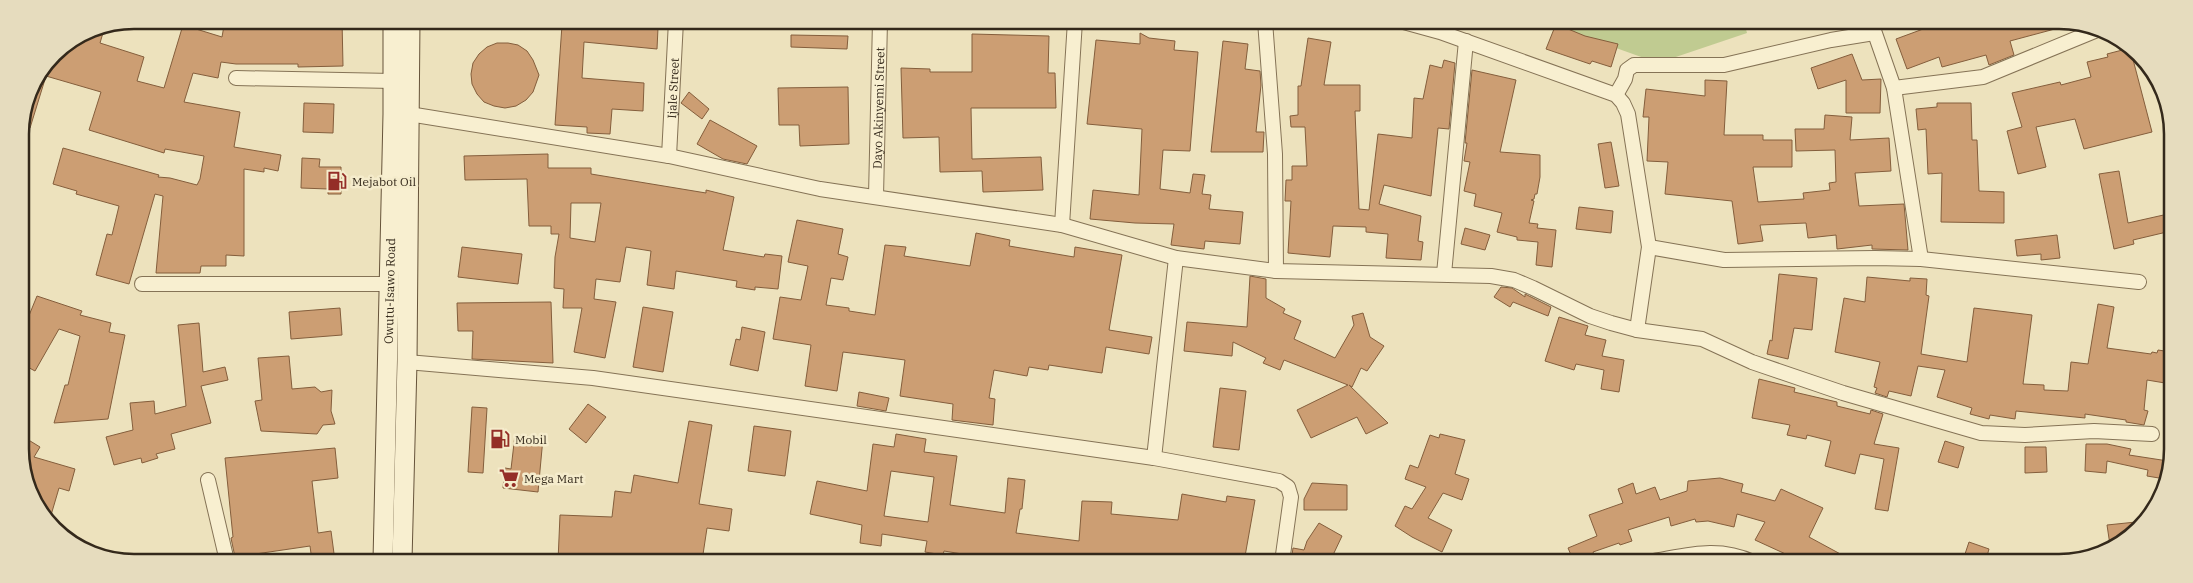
<svg xmlns="http://www.w3.org/2000/svg" width="2193" height="583" viewBox="0 0 2193 583" font-family="'IBM Plex Serif',serif">
  <rect width="100%" height="100%" fill="#ede2bd"/>
  <path fill="#c0cb91" d="M1549,22H1744L1747,33L1658,63L1549,24Z"/>
  <path fill="#cc9e73" stroke="#845e3c" fill-rule="evenodd" d="M225,20H342L343,66L298,67V64H236L221,62L218,78L193,73L184,102L240,112L234,147L281,155L278,171L264,168V172L244,169V256L226,255V266H201L200,273H156L163,196L155,194L129,284L96,275L107,234L112,235L119,206L76,194L77,191L53,184L63,148L159,175L158,177L170,178L197,185L200,179L204,156L165,149L164,153L89,130L101,92L46,76L30,128L20,126L29,90L54,53L91,29L105,26L100,43L144,57L137,81L164,88L183,25L222,37Z
    M594,22L658,28L657,49L584,42L582,78L644,83L643,111L612,109L610,134L587,133V127L555,125L562,25L593,27Z
    M1933,22H2065L2066,26L2010,41L2014,55L1989,65L1986,55L1942,67L1939,57L1907,69L1896,39L1934,25Z
    M1556,24L1585,36L1618,44L1611,67L1592,61L1590,64L1546,49Z
    M1140,33L1149,38L1175,41L1174,50L1198,52L1190,151L1163,150L1160,189L1190,193L1193,174L1205,175L1202,194L1211,195L1209,209L1243,212L1240,244L1205,241L1204,249L1171,245L1174,224L1135,223L1090,219L1093,190L1139,195L1142,129L1087,124L1096,40L1140,44Z
    M972,34L1049,36L1048,73H1055L1056,108H971L972,159L1041,157L1043,190L983,192L982,171L940,172L939,137L903,138L901,68L930,69V72H972Z
    M791,35L848,36L847,49L791,47Z
    M1308,38L1331,42L1324,85H1360V111H1355L1359,209L1369,210L1378,134L1412,138L1414,98L1423,99L1430,65L1442,68L1444,60L1455,63L1449,129L1438,128L1431,196L1384,185L1379,204L1421,216L1418,241L1423,242L1421,260L1386,258L1388,234L1366,232V227L1333,226L1330,257L1288,253L1291,201H1285L1286,180H1292V166H1307L1305,127H1291L1290,116L1298,115V86H1301Z
    M1223,41L1248,44L1245,69L1260,71L1261,85L1256,132H1264L1263,152H1211Z
    M497,43H508L518,45L527,51L533,60L539,75L533,92L526,100L516,106L505,108L494,106L484,102L477,94L472,84L471,74L473,63L479,54L487,47Z
    M2130,48L2152,132L2084,149L2075,119L2036,127L2046,167L2018,174L2007,131L2022,127L2012,93L2060,82L2061,85L2091,77L2087,62L2108,57L2107,54Z
    M1852,54L1862,80L1881,79L1880,113H1846V80L1818,89L1811,68Z
    M1472,70L1516,80L1500,152L1540,155V177L1537,194H1535L1534,199L1531,200L1534,201L1529,223L1538,224L1537,228L1556,230L1552,267L1536,265L1538,242L1517,240V237L1497,232L1502,213L1474,206L1476,194L1464,191L1470,162L1464,161L1467,143H1465Z
    M1705,80L1727,81L1724,135H1763V140H1792V167H1753L1758,202L1804,199L1803,193L1830,190L1829,183L1836,182L1835,150L1796,151L1795,129H1824L1825,115L1852,117L1850,140L1889,138L1891,171L1855,173L1859,206L1904,204L1908,250L1872,249V245L1837,249L1836,235L1808,238L1806,223L1760,225L1763,241L1738,244L1732,201L1665,194L1668,162L1647,161L1649,117H1643L1646,89L1705,96Z
    M848,87L849,144L800,146L799,125H779L778,88Z
    M689,92L709,109L702,119L681,103Z
    M304,103L334,104L333,133L303,132Z
    M1937,103H1971L1972,140H1977L1979,191L2004,192V223L1941,222L1942,173L1928,174L1926,129L1918,130L1916,109L1937,107Z
    M710,120L757,146L747,164L723,159L697,144Z
    M1611,142L1619,186L1605,188L1598,144Z
    M548,154V168H591V174L706,193V190L734,197L723,250L764,257L765,254L782,256L778,289L755,287V290L736,287L737,281L676,271L674,289L647,285L651,251L626,247L620,282L596,279L594,299L616,302L605,358L574,352L582,308H563L564,289L554,288L555,257L559,234H551V226H529L527,179L465,180L464,156ZM571,203H601L595,242L570,238Z
    M302,158L320,159L319,167H341V194H328V189L301,188Z
    M2119,171L2128,223L2168,214L2171,231L2133,240L2134,244L2114,249L2099,174Z
    M1579,207L1613,211L1611,233L1576,229Z
    M797,220L843,229L838,254L848,257L843,280L831,278L826,305L849,308V311L875,315L885,245L906,247L904,256L970,266L976,233L1010,240L1009,246L1074,257L1075,247L1122,255L1109,330L1152,337L1149,354L1106,347L1102,373L1049,365L1048,370L1029,367L1027,376L994,370L989,398L995,399L993,425L952,420L953,404L900,396L905,360L843,352L837,391L805,386L811,345L773,339L780,297L801,300L808,266L788,262Z
    M1465,228L1490,235L1485,250L1461,244Z
    M2057,235L2060,258L2041,260V254L2017,256L2015,240Z
    M462,247L522,254L518,284L458,277Z
    M1779,274L1817,278L1812,330L1794,328L1788,359L1767,354L1770,340L1772,341Z
    M1250,276L1266,279V298L1285,309L1283,313L1301,321L1294,339L1335,358L1354,325L1352,316L1363,313L1370,337L1384,346L1367,371L1361,368L1352,387L1349,385L1388,423L1366,434L1357,417L1311,438L1297,410L1348,385L1284,360L1280,370L1263,363L1266,358L1233,342L1232,356L1184,351L1187,322L1247,327Z
    M1867,277L1910,281V278L1927,279L1926,295L1929,296L1921,354L1967,362L1974,308L2032,315L2023,384L2044,385V390L2068,391L2071,362L2088,364L2098,304L2114,307L2107,348L2151,354L2152,352L2157,353L2158,350L2171,352V384L2147,380L2144,410L2148,411L2144,425L2126,422V420L2085,414V418L2016,411L2015,419L1990,415L1989,419L1970,414L1972,408L1937,397L1945,370L1918,366L1911,396L1889,391L1887,397L1875,393L1877,388L1874,387L1880,362L1835,352L1844,298L1865,302Z
    M1501,287L1512,288L1525,297V294L1551,307L1548,316L1513,302L1510,307L1494,297Z
    M37,296L82,311L80,315L111,323L109,332L125,335L108,419L54,423L65,385H68L80,336L59,329L35,371L22,364L21,335Z
    M551,302L553,363L472,359L473,331H458L457,303Z
    M643,307L673,312L663,372L633,367Z
    M340,308L342,335L291,339L289,312Z
    M1559,317L1588,326L1585,335L1606,340L1602,356L1624,360L1619,392L1601,389L1604,370L1576,364L1574,370L1545,361Z
    M199,323L203,372L225,367L228,380L201,386L211,423L171,434L175,449L156,454L158,458L142,463L141,458L114,465L106,437L133,430L130,403L154,401L155,414L186,406L178,325Z
    M742,327L765,332L758,371L730,365L736,339L740,340Z
    M289,356L292,389L315,387L321,392L332,390L331,411L335,424L323,425L317,434L261,431L255,401L262,400L258,358Z
    M1759,379L1795,388L1794,392L1837,402V406L1870,414L1871,410L1883,414L1874,444L1899,448L1888,511L1875,509L1884,459L1860,454L1855,474L1825,466L1831,441L1807,435L1806,439L1787,435L1790,425L1752,418Z
    M1220,388L1246,391L1239,450L1213,447Z
    M859,392L889,398L886,411L857,406Z
    M588,404L606,417L586,443L569,429Z
    M472,407L487,408L483,473L468,472Z
    M689,421L712,425L699,504L732,509L729,531L707,528L702,561H558L560,515L612,517L615,491L631,493L634,475L678,483Z
    M754,426L791,431L785,476L748,471Z
    M896,434L926,439L924,452L957,456L950,505L1005,513L1008,478L1025,480L1022,509H1020L1016,533L1079,541L1082,501L1112,502L1111,514L1178,520L1182,494L1226,502L1227,496L1255,500L1244,562H1011L944,551L943,555L925,552L927,541L882,534L881,546L860,543L862,525L810,514L817,481L867,491L873,444L894,447ZM891,471L934,477L928,522L884,516Z
    M1440,434L1465,440L1455,474L1469,479L1462,500L1443,493L1428,518L1452,530L1442,552L1412,537L1395,526L1405,506L1412,509L1426,487L1405,479L1410,465L1418,468L1430,435L1439,438Z
    M515,435L543,438L538,492L503,488L505,468L511,469Z
    M22,436L40,447L34,457L75,469L69,491L59,488L49,522L22,472Z
    M1945,441L1964,447L1958,468L1938,462Z
    M2086,444H2107L2131,449L2129,455L2168,461L2165,479L2147,476L2148,470L2107,461L2106,473L2085,471Z
    M2025,447H2046L2047,472L2025,473Z
    M335,448L338,478L312,481L318,533L331,531L335,561H312L310,546L235,557L231,538L233,537L225,458Z
    M1720,478L1743,484L1741,492L1775,501L1781,489L1823,508L1809,537L1857,563L1803,562L1755,540L1765,522L1737,514L1734,527L1708,521L1696,522L1695,519L1671,526L1669,517L1628,530L1632,541L1620,545L1619,543L1593,552L1597,562H1574L1568,548L1597,536L1589,515L1623,503L1618,489L1633,483L1636,494L1655,487L1660,500L1687,491L1688,481Z
    M1312,483L1347,485V510H1304V499Z
    M2136,522L2137,530L2134,535L2110,545L2107,525Z
    M1319,523L1342,536L1333,555V562H1291L1293,548L1304,550L1307,541Z
    M1969,542L1989,549L1985,563H1962Z"/>
  <g fill="none" stroke-linecap="round" stroke-linejoin="round">
    <defs>
      <g id="street">
        <path d="M1265,21L1275,154L1276,271"/>
        <path d="M1400,21L1440,32L1616,95L1623,103L1628,114L1649,247L1637,330"/>
        <path d="M1871,22L1894,88L1921,259"/>
        <path d="M236,78L393,81"/>
        <path d="M1894,88L1983,77L2097,30"/>
        <path d="M1616,95L1625,79L1627,70L1634,65H1724L1831,40L1874,33"/>
        <path d="M409,114L669,156L820,189L1062,225L1176,258L1276,271L1491,276L1514,280L1533,288L1590,316L1611,323L1637,330L1702,339L1752,362L1843,393L1981,433L2025,435L2094,431L2152,434"/>
        <path id="s1" d="M669,156L676,21"/>
        <path id="s2" d="M876,196L880,21"/>
        <path d="M1062,225L1075,21"/>
        <path d="M1649,247L1724,260L1875,258L1921,259L2139,282"/>
        <path d="M1444,274L1466,41"/>
        <path d="M142,284H388"/>
        <path d="M407,362L593,378L1154,458L1279,481L1288,487L1291,497L1282,562"/>
        <path d="M1154,458L1176,258"/>
        <path d="M208,480L227,561"/>
        <path d="M1648,562C1686,556 1716,545 1753,562"/>
      </g>
      <g id="secondary">
        <path id="s3" d="M383,561L393,114V20"/>
        <path d="M402,561L407,362L410,20"/>
      </g>
    </defs>
    <use href="#street" stroke="#857356" stroke-width="16"/>
    <use href="#secondary" stroke="#66533a" stroke-width="21"/>
    <use href="#street" stroke="#f8efd0" stroke-width="14"/>
    <use href="#secondary" stroke="#f8efd0" stroke-width="19"/>
  </g>
  <defs>
    <symbol id="fuel-bare" viewBox="-9 -9 18 18"><path d="M-5.5-6h7V0h2V4h1.3V-2.5L3-4.5l.8-.8L6-3V5H2.5V1h-1V6h-7ZM-4.2-4.7v3.2H.2V-4.7Z" fill="#942e27" stroke="#f5eccc" stroke-width="2.5" paint-order="stroke"/></symbol>
    <symbol id="supermarket-bare" viewBox="-9 -9 18 18"><path d="M-6-5.5h2.5l.6 2H6L4.5 2H-2.5L-4.4-4H-6ZM-1.5 3.2a1.3 1.3 0 1 0 .1 0ZM3 3.2a1.3 1.3 0 1 0 .1 0Z" fill="#942e27" stroke="#f5eccc" stroke-width="2.5" paint-order="stroke"/></symbol>
  </defs>
  <g fill-rule="evenodd">
    <use href="#fuel-bare" x="323" y="167" width="28" height="28"/>
    <use href="#fuel-bare" x="486" y="425" width="28" height="28"/>
    <use href="#supermarket-bare" x="495" y="464" width="28" height="28"/>
  </g>
  <g text-anchor="middle" dominant-baseline="central" stroke-width="5" stroke-linejoin="round" paint-order="stroke">
    <g font-size="12" fill="#34291b" stroke="#f5eccc">
      <text stroke="none"><textPath href="#s1" startOffset="68">Ijale Street</textPath></text>
      <text stroke="none"><textPath href="#s2" startOffset="88">Dayo Akinyemi Street</textPath></text>
      <text stroke="none"><textPath href="#s3" startOffset="270">Owutu-Isawo Road</textPath></text>
    </g>
    <g font-size="12" fill="#34291b" stroke="#f5eccc" text-anchor="start">
      <text x="352" y="181">Mejabot Oil</text>
      <text x="515" y="439">Mobil</text>
      <text x="524" y="478">Mega Mart</text>
    </g>
  </g>
  <path d="M0 0H2193V583H0ZM134 29H2059A105 105 0 0 1 2164 134V449A105 105 0 0 1 2059 554H134A105 105 0 0 1 29 449V134A105 105 0 0 1 134 29Z" fill="#e6dcbe" fill-rule="evenodd"/>
  <path fill="none" stroke="#34291b" stroke-width="2.5" d="M134 29H2059A105 105 0 0 1 2164 134V449A105 105 0 0 1 2059 554H134A105 105 0 0 1 29 449V134A105 105 0 0 1 134 29Z"/>
</svg>
